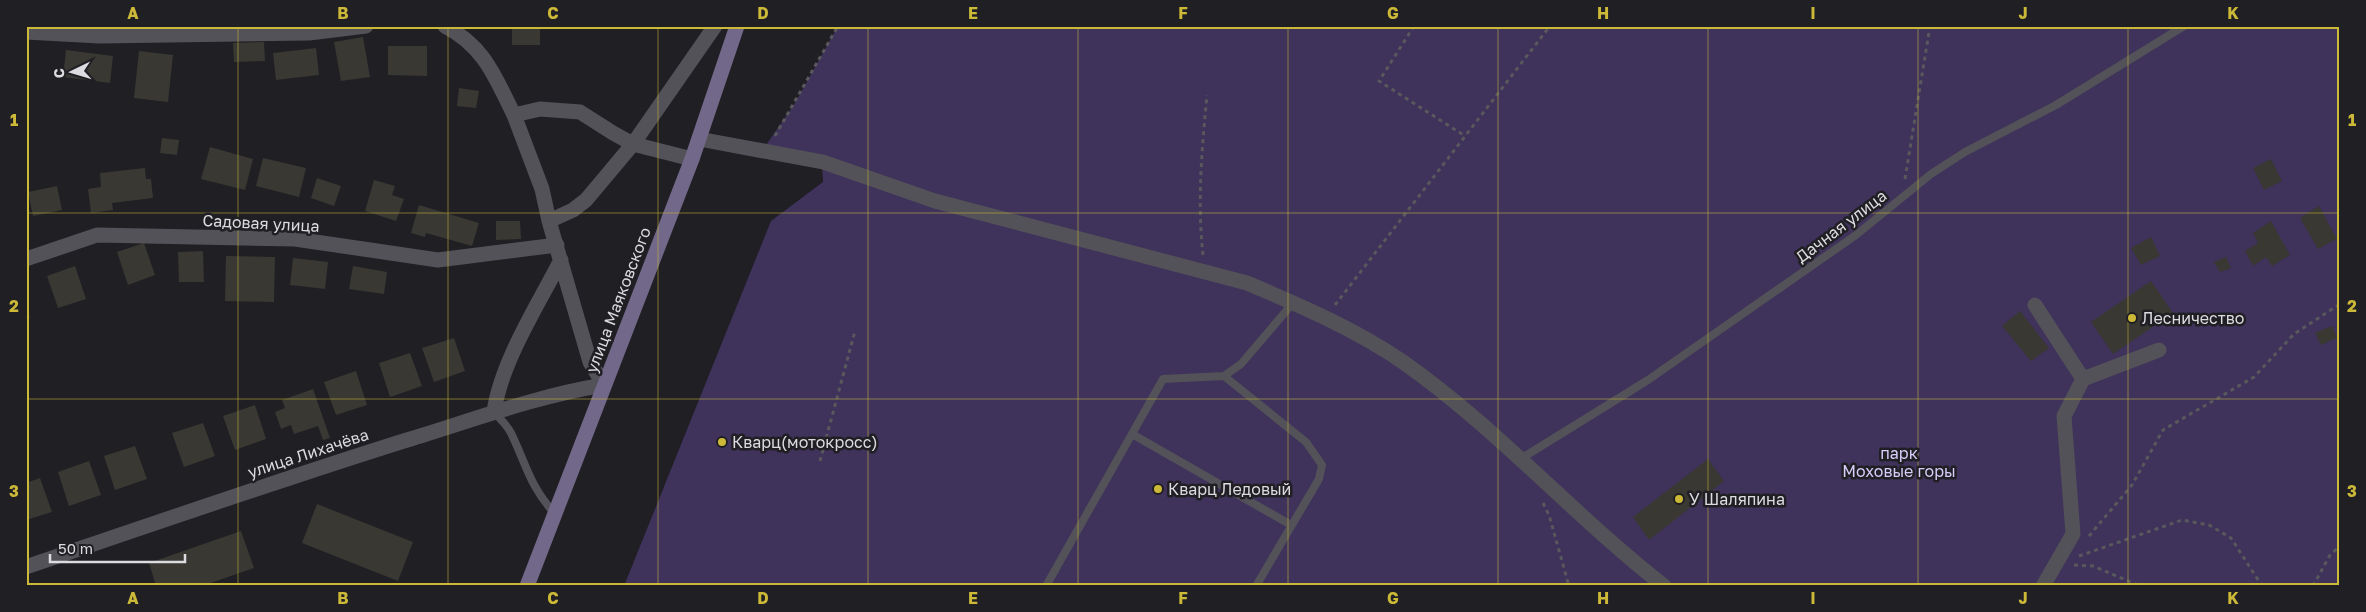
<svg xmlns="http://www.w3.org/2000/svg" width="2366" height="612" viewBox="0 0 2366 612" font-family="'Golos Text',sans-serif">
  <rect width="100%" height="100%" fill="#201f24"/>
  <path fill="#3f325b" d="M838,26H2340V586H624L771,221L823,182L822,162L762,151L795,103Z"/>
  <path fill="#393832" d="M512,26H540V45H512Z
    M363,37L370,77L341,81L334,42Z
    M264,42L265,61L234,62L233,43Z
    M388,46H427V76L388,75Z
    M316,48L319,75L276,80L273,53Z
    M66,50L113,56L110,83L63,77Z
    M139,51L173,55L168,102L134,98Z
    M459,88L479,91L476,108L457,106Z
    M162,138L179,140L177,155L160,153Z
    M210,147L253,159L245,190L201,179Z
    M263,158L306,168L299,197L256,186Z
    M2271,159L2282,181L2264,190L2253,168Z
    M145,168L146,179H151L153,198L112,203L113,210L91,213L88,189L101,187L100,173Z
    M317,178L341,186L334,206L311,198Z
    M374,180L395,186L392,195L404,199L396,221L365,211Z
    M57,186L62,210L33,216L28,192Z
    M419,205L479,223L472,246L426,233L425,237L411,233Z
    M2319,206L2337,239L2318,249L2300,218Z
    M496,221H520L521,239L496,240Z
    M2271,221L2290,255L2272,266L2266,257L2253,266L2245,251L2258,243L2253,233Z
    M2151,237L2160,256L2141,265L2131,248Z
    M144,243L155,275L128,285L117,252Z
    M203,251L204,282H179L178,252Z
    M226,256L275,257L274,302L225,301Z
    M2226,257L2231,268L2220,272L2214,262Z
    M293,258L328,262L325,289L290,285Z
    M75,266L86,299L58,308L47,276Z
    M353,266L387,272L384,294L349,289Z
    M2151,281L2173,313L2113,354L2091,322Z
    M26,307L30,318L26,319Z
    M2020,311L2049,348L2031,361L2002,326Z
    M2332,326L2337,338L2321,345L2315,333Z
    M454,338L465,371L434,382L422,348Z
    M410,353L422,386L390,397L379,363Z
    M356,371L367,405L336,415L324,382Z
    M313,389L330,438L323,440L318,426L294,434L291,425L281,429L275,412L285,408L282,400Z
    M255,405L266,439L235,450L223,416Z
    M203,423L215,456L184,467L172,433Z
    M135,446L147,479L115,490L104,456Z
    M1708,459L1724,481L1649,540L1633,517Z
    M89,461L101,495L69,506L58,472Z
    M40,478L52,512L26,520V483Z
    M317,504L413,542L398,581L302,543Z
    M241,531L254,568L202,586H156L149,563Z"/>
  <g fill="none" stroke-linecap="round" stroke-linejoin="round">
    <path stroke="#59585d" stroke-width="3" stroke-dasharray="4 4" stroke-linecap="butt" d="M1414,26L1379,81L1465,136
      M775,136L838,26
      M1905,179L1930,26
      M1203,255C1197,201 1202,148 1207,95
      M1335,305L1550,26
      M820,461L855,331
      M1543,503L1549,515L1569,586
      M2089,536L2132,485L2163,430L2254,377L2294,334L2340,304
      M2079,556L2182,520L2209,525L2231,538L2262,586
      M2074,565L2093,566L2140,586
      M2313,586L2330,555L2340,546"/>
    <path stroke="#535258" stroke-width="8" d="M1224,376L1306,442L1322,465L1319,479L1256,586
      M494,412C499,418 507,425 511,433C527,466 529,485 555,514
      M1132,434L1291,525
      M1522,458L1648,380L1856,235L1931,174L1965,152L2056,105L2184,26
      M1046,586L1163,379L1224,376L1241,364L1293,303"/>
    <path stroke="#535258" stroke-width="15" d="M445,26C485,47 495,77 514,115L540,109L580,112L613,133L633,144L692,159
      M26,32L99,36L309,33L366,26
      M699,139L823,162L935,201L1247,283C1299,305 1357,330 1403,362C1497,428 1573,515 1664,586
      M549,221L573,210L586,200L633,144L715,26
      M26,259L97,235L295,239L438,260L557,245
      M2035,305L2083,379
      M494,412C501,362 538,305 561,260
      M26,567C153,524 279,480 407,440C473,420 536,396 604,385L590,362L549,221L542,189L514,115
      M2043,586L2073,534L2064,416L2083,379L2159,350"/>
    <path stroke="#726889" stroke-width="15" d="M527,586L692,159L737,26"/>
  </g>
  <path fill="none" stroke="#cdb938" stroke-width="1" stroke-opacity="0.55" d="M238,26V586M448,26V586M658,26V586M868,26V586M1078,26V586M1288,26V586M1498,26V586M1708,26V586M1918,26V586M2128,26V586M26,213H2340M26,399H2340"/>
  <g fill="#cdb938" stroke="#201f24" stroke-width="2">
    <circle cx="2132" cy="318" r="5"/>
    <circle cx="722" cy="442" r="5"/>
    <circle cx="1158" cy="489" r="5"/>
    <circle cx="1679" cy="499" r="5"/>
  </g>
  <g text-anchor="middle" dominant-baseline="central" stroke-width="5" stroke-linejoin="round" paint-order="stroke">
    <g font-size="16" fill="#dcdbdf" stroke="#201f24">
      <text transform="translate(261 223) rotate(3)">Садовая улица</text>
      <text transform="translate(1841 226) rotate(-37)">Дачная улица</text>
      <text transform="translate(618 300) rotate(-69)">улица Маяковского</text>
      <text transform="translate(308 453) rotate(-18)">улица Лихачёва</text>
    </g>
    <g font-size="16" fill="#dcdbdf" stroke="#201f24" text-anchor="start">
      <text x="2142" y="318">Лесничество</text>
      <text x="732" y="442">Кварц(мотокросс)</text>
      <text x="1168" y="489">Кварц Ледовый</text>
      <text x="1689" y="499">У Шаляпина</text>
    </g>
    <g font-size="16" fill="#d8ccfa" stroke="#201f24">
      <text x="1899" y="453">парк<tspan x="1899" dy="18">Моховые горы</tspan></text>
    </g>
  </g>
  <rect width="2366" height="612" fill="none" stroke="#201f24" stroke-width="55"/>
  <g transform="translate(72 72) rotate(265)" stroke="#201f24" stroke-width="4" paint-order="stroke">
  <path d="M0-4L9 19L0 12L-9 19Z" fill="#dcdbdf"/>
  <text y="-8" font-size="14" font-weight="bold" text-anchor="middle" fill="#dcdbdf">С</text>
  </g>
  <path d="M50 554v8h135v-8" fill="none" stroke="#dcdbdf" stroke-width="2.5"/>
  <text x="58" y="554" font-size="15" fill="#dcdbdf" stroke="#201f24" stroke-width="4" paint-order="stroke">50 m</text>
  <rect x="28" y="28" width="2310" height="556" fill="none" stroke="#cdb938" stroke-width="2"/>
  <g font-size="16" text-anchor="middle" font-weight="bold" fill="#cdb938">
    <text x="133" y="19">A</text>
    <text x="343" y="19">B</text>
    <text x="553" y="19">C</text>
    <text x="763" y="19">D</text>
    <text x="973" y="19">E</text>
    <text x="1183" y="19">F</text>
    <text x="1393" y="19">G</text>
    <text x="1603" y="19">H</text>
    <text x="1813" y="19">I</text>
    <text x="2023" y="19">J</text>
    <text x="2233" y="19">K</text>
    <text x="14" y="126">1</text>
    <text x="2352" y="126">1</text>
    <text x="14" y="312">2</text>
    <text x="2352" y="312">2</text>
    <text x="14" y="497">3</text>
    <text x="2352" y="497">3</text>
    <text x="133" y="604">A</text>
    <text x="343" y="604">B</text>
    <text x="553" y="604">C</text>
    <text x="763" y="604">D</text>
    <text x="973" y="604">E</text>
    <text x="1183" y="604">F</text>
    <text x="1393" y="604">G</text>
    <text x="1603" y="604">H</text>
    <text x="1813" y="604">I</text>
    <text x="2023" y="604">J</text>
    <text x="2233" y="604">K</text>
  </g>
</svg>
